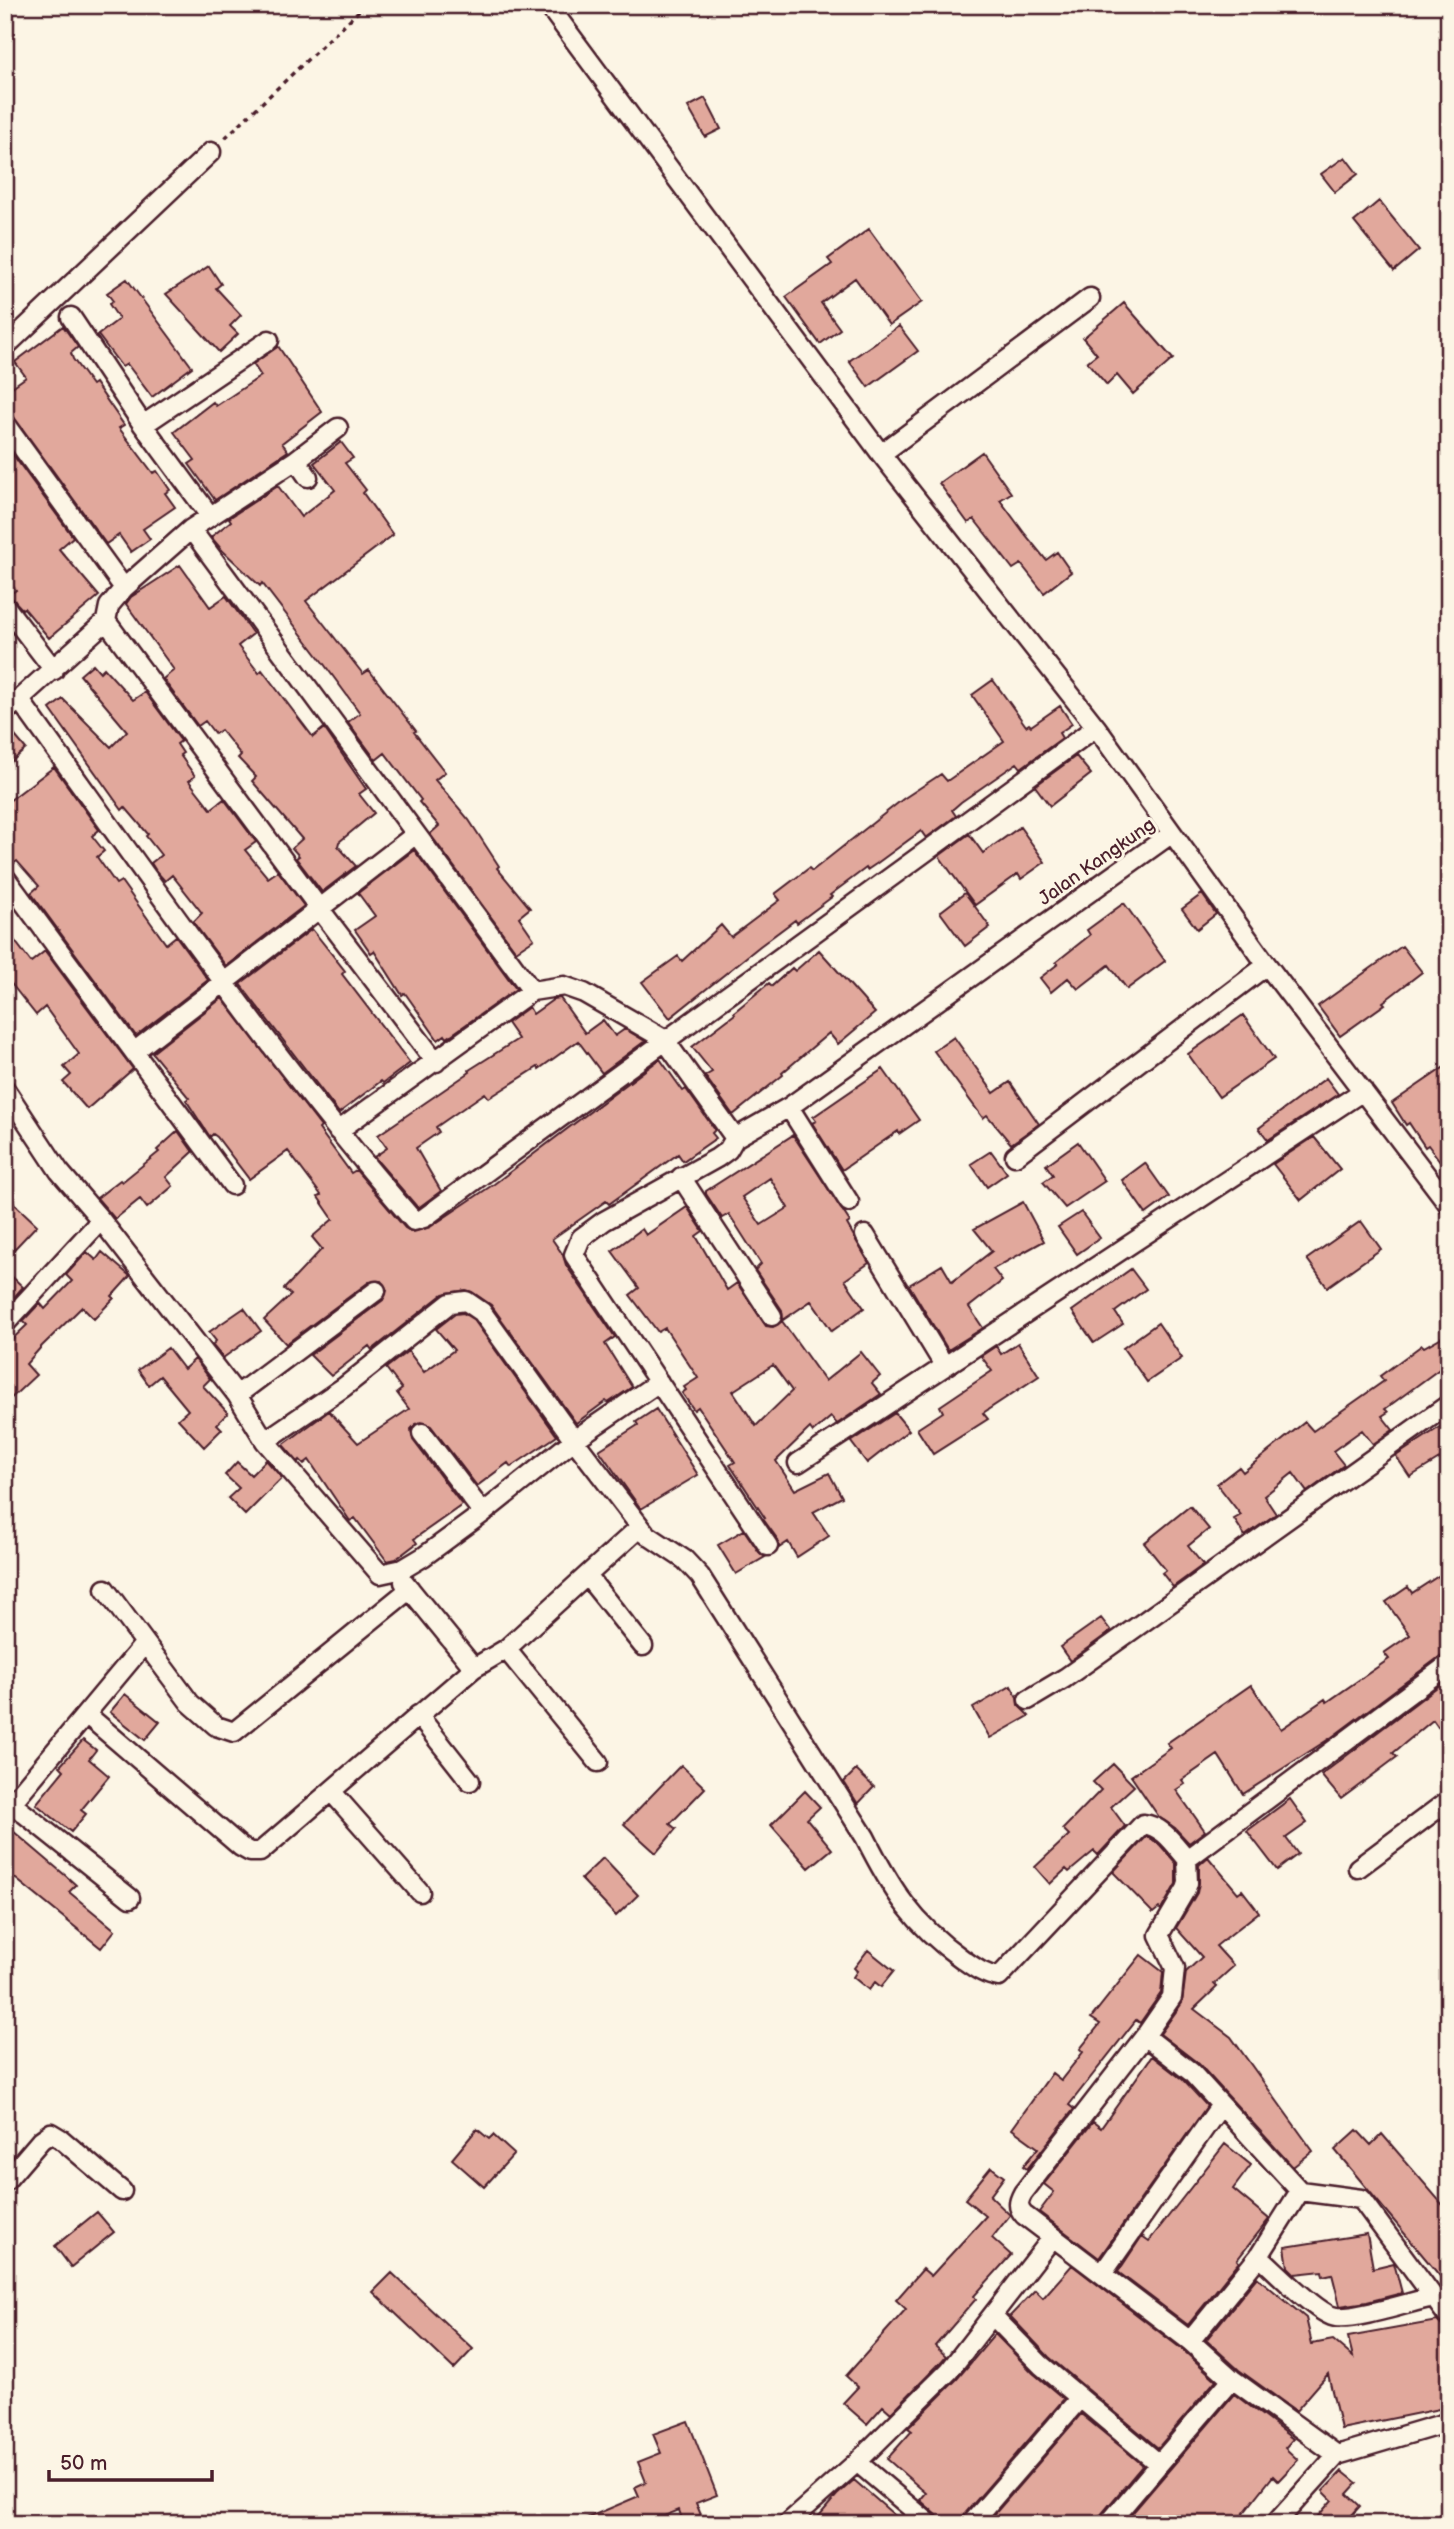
<svg xmlns="http://www.w3.org/2000/svg" width="1454" height="2529" viewBox="0 0 1454 2529" font-family="'Balsamiq Sans',sans-serif">
  <rect width="100%" height="100%" fill="#fcf5e5"/>
  <filter id="ink" filterUnits="userSpaceOnUse"><feTurbulence type="fractalNoise" baseFrequency=".0143" numOctaves="2"/><feDisplacementMap in="SourceGraphic" scale="14" xChannelSelector="R" yChannelSelector="G"/><feConvolveMatrix kernelMatrix="1 2 1 2 8 2 1 2 1" color-interpolation-filters="sRGB"/></filter>
  <g filter="url(#ink)">
    <path fill="#e1a89c" stroke="#4a1f2b" stroke-width="2" fill-rule="evenodd" d="M705,98L721,129L705,137L688,107Z
      M1345,157L1358,174L1335,192L1321,174Z
      M1379,201L1419,250L1394,271L1354,222Z
      M869,229L922,302L889,325L855,278L821,303L840,329L820,344L786,297L832,264L828,259Z
      M209,266L221,284L216,288L241,315L230,326L238,334L219,352L166,294Z
      M127,279L192,367L152,397L127,364L122,367L98,335L119,319L109,304L113,301L107,293Z
      M1124,303L1173,359L1133,394L1117,375L1107,385L1087,362L1097,354L1083,338Z
      M63,326L78,347L71,353L73,359L92,385L95,383L124,425L119,428L153,473L157,471L170,490L165,493L175,507L143,529L150,539L131,552L119,535L106,544L14,417L5,413V392L26,377L15,362Z
      M899,326L918,351L868,387L849,361Z
      M278,346L322,412L282,443L288,451L215,500L189,464L195,460L174,432L213,402L216,406L261,376L253,364Z
      M341,442L353,458L345,463L366,490L363,493L393,535L306,601L363,674L369,670L416,731L414,732L445,772L435,780L469,820L499,866L497,868L530,908L519,917L534,939L516,951L430,834L439,826L419,802L421,800L385,753L376,760L348,722L360,713L321,660L262,583L260,586L222,550L211,537L231,521L229,518L278,486L301,517L335,490L314,463Z
      M5,444L73,537L59,549L99,596L49,638L24,608L22,609L9,595L16,590L5,576Z
      M982,452L1011,493L1000,500L1025,534L1046,560L1057,552L1071,572L1044,593L1021,564L1013,569L974,519L968,523L939,483Z
      M180,565L210,607L226,596L253,634L238,646L259,673L262,670L313,737L324,728L366,789L359,794L374,813L339,842L338,846L356,866L322,892L296,858L299,856L292,848L302,839L252,781L256,777L238,758L241,755L221,730L215,734L205,721L198,726L163,679L174,670L126,604L131,597Z
      M93,664L100,672L104,668L133,700L145,692L181,741L177,744L183,753L180,755L195,776L189,781L211,809L224,799L256,842L245,850L268,878L278,871L304,906L226,966L193,922L202,913L172,875L165,881L156,871L151,863L161,855L146,836L148,834L125,807L122,810L50,709L63,699L111,747L127,731L80,675Z
      M993,680L1026,726L1029,724L1031,726L1060,706L1072,724L1059,733L1062,738L1021,768L1017,763L961,802L952,810L956,816L926,838L921,831L876,864L867,870L866,868L830,895L832,897L797,923L795,920L760,946L670,1018L642,982L678,956L682,961L721,925L731,937L780,900L775,894L809,868L812,871L903,799L941,774L947,781L1004,741L972,695Z
      M5,724L26,749L5,767Z
      M1076,756L1091,774L1050,806L1035,786Z
      M54,767L99,830L92,836L104,851L97,857L116,884L121,881L166,944L176,936L208,980L136,1036L31,893L39,886L17,861L9,867L5,866V804Z
      M1020,827L1045,862L1021,879L1018,874L975,905L939,856L969,834L983,853Z
      M414,850L516,989L447,1038L445,1035L438,1040L405,993L402,995L374,951L371,953L355,930L375,916L358,893Z
      M965,893L990,927L965,946L940,912Z
      M1202,894L1216,914L1197,929L1182,909Z
      M1124,903L1165,961L1127,989L1109,965L1078,989L1068,978L1051,992L1040,978L1058,964L1056,962L1090,935L1087,930Z
      M5,928L31,962L45,951L133,1069L87,1109L63,1082L71,1075L64,1067L79,1054L45,1007L36,1015L5,976Z
      M312,929L345,971L342,974L410,1063L383,1083L381,1081L339,1113L240,984Z
      M1402,946L1422,972L1383,1002L1385,1004L1340,1036L1318,1006Z
      M819,950L875,1013L838,1044L829,1033L782,1073L783,1075L733,1115L705,1076L712,1072L692,1047L735,1014L734,1012L769,983L772,986L792,968L795,971Z
      M222,998L321,1127L319,1129L351,1173L356,1170L405,1228L412,1232L430,1227L494,1184L660,1059L683,1091L686,1089L715,1130L712,1133L716,1138L683,1161L678,1154L609,1204L606,1201L552,1239L563,1255L566,1265L615,1337L605,1344L632,1387L608,1403L606,1401L576,1423L491,1305L472,1292L466,1290L443,1294L372,1350L369,1346L331,1376L310,1355L383,1300L387,1290L381,1281L369,1282L286,1344L264,1320L291,1295L284,1289L322,1249L312,1237L333,1219L318,1197L321,1195L288,1151L249,1179L217,1137L213,1134L210,1137L186,1100L189,1098L152,1053Z
      M560,998L585,1033L603,1020L615,1036L625,1029L645,1041L602,1073L578,1041L539,1069L538,1067L489,1098L485,1093L436,1127L439,1132L416,1148L441,1191L418,1208L374,1157L387,1148L378,1135L470,1072L469,1070L518,1039L507,1023L529,1007L533,1014L554,999Z
      M1243,1015L1274,1059L1219,1097L1188,1054Z
      M954,1037L994,1093L1010,1082L1039,1124L1011,1144L987,1115L983,1118L934,1051Z
      M1449,1064V1173L1428,1145L1425,1147L1409,1123L1406,1125L1392,1103Z
      M883,1069L919,1120L899,1134L898,1131L842,1170L812,1123L816,1121L813,1117Z
      M1326,1078L1338,1094L1268,1140L1259,1128Z
      M178,1131L193,1152L166,1177L173,1186L147,1208L140,1199L115,1219L97,1198L120,1180L122,1182L159,1152L157,1150Z
      M793,1135L850,1222L847,1224L869,1263L845,1280L864,1308L832,1331L811,1301L783,1320L782,1310L755,1270L761,1264L729,1214L722,1218L706,1194V1191ZM770,1178L788,1208L761,1225L742,1197Z
      M1314,1137L1340,1169L1301,1200L1273,1164Z
      M1078,1142L1105,1181L1065,1208L1043,1182L1053,1175L1046,1165Z
      M991,1151L1007,1173L987,1187L971,1164Z
      M1145,1163L1169,1197L1146,1214L1122,1180Z
      M5,1195L37,1225L5,1259Z
      M1023,1202L1044,1241L993,1269L1002,1281L969,1307L983,1328L948,1350L909,1285L942,1265L952,1282L992,1251L974,1229Z
      M687,1207L703,1231L696,1236L727,1290L737,1283L766,1326L773,1327L782,1321L825,1381L861,1352L880,1376L872,1383L881,1394L837,1424L831,1417L813,1432L810,1428L776,1461L795,1490L829,1473L842,1497L813,1512L829,1536L797,1557L788,1542L779,1548L778,1540L763,1519L765,1518L730,1465L735,1462L698,1407L694,1410L682,1393L686,1390L684,1387L698,1378L665,1328L658,1332L630,1295L639,1288L612,1251L642,1229L646,1235ZM773,1365L792,1391L756,1426L733,1391Z
      M1081,1212L1100,1238L1077,1254L1058,1227Z
      M1361,1221L1381,1249L1327,1287L1307,1259Z
      M87,1252L96,1260L102,1252L130,1276L112,1296L114,1298L94,1319L82,1307L42,1346L26,1364L36,1375L5,1404V1346L27,1325L23,1321L40,1303L45,1309L72,1281L66,1275Z
      M1131,1269L1146,1289L1115,1312L1123,1324L1094,1343L1072,1311Z
      M5,1270L23,1287L7,1305L5,1304Z
      M244,1308L261,1331L223,1358L212,1345L216,1341L209,1332Z
      M463,1313L474,1320L557,1436L511,1467L508,1463L477,1486L431,1426L421,1422L416,1424L411,1429L413,1440L462,1505L414,1539L417,1543L396,1559L387,1561L355,1518L350,1521L309,1460L304,1464L300,1460L298,1462L283,1445L329,1411L358,1443L409,1409L397,1393L402,1389L386,1368L408,1351L424,1372L454,1350L436,1329L455,1314Z
      M1158,1323L1182,1358L1147,1382L1123,1348Z
      M1449,1333V1362L1385,1409L1388,1412L1382,1416L1393,1430L1373,1444L1362,1430L1333,1451L1344,1465L1307,1492L1293,1473L1264,1496L1276,1514L1245,1536L1234,1519L1241,1515L1217,1484L1239,1467L1243,1472L1305,1422L1313,1431L1384,1381L1380,1376L1422,1345L1424,1347Z
      M1018,1343L1039,1376L983,1413L988,1419L933,1454L917,1429L943,1412L940,1406L992,1371L981,1356L996,1346L1001,1354Z
      M168,1348L184,1369L195,1359L210,1379L203,1386L228,1413L217,1424L222,1429L204,1447L178,1419L188,1410L160,1376L149,1385L138,1370Z
      M656,1409L698,1475L641,1509L599,1450L638,1425L636,1422Z
      M895,1413L909,1430L867,1463L851,1442Z
      M1440,1427L1449,1441V1453L1410,1477L1396,1456Z
      M266,1460L282,1478L245,1515L228,1498L239,1488L225,1475L237,1462L251,1475Z
      M1190,1506L1209,1529L1188,1546L1203,1565L1173,1587L1162,1573L1166,1570L1144,1543Z
      M744,1530L759,1552L765,1557L736,1574L718,1545Z
      M1449,1569V1653L1442,1655L1332,1737L1243,1794L1218,1755L1182,1780L1185,1784L1176,1790L1205,1831L1189,1843L1175,1828L1159,1817L1131,1776L1171,1748L1167,1743L1251,1685L1281,1729L1325,1699L1327,1702L1389,1659L1384,1653L1410,1635L1386,1602L1408,1587L1412,1593Z
      M1101,1618L1111,1631L1070,1661L1060,1647Z
      M1449,1678V1719L1438,1727L1433,1720L1393,1753L1397,1757L1341,1799L1321,1775Z
      M1011,1686L1017,1697L1018,1705L1029,1716L990,1738L973,1708Z
      M125,1694L160,1722L145,1740L110,1712Z
      M83,1740L96,1750L89,1759L109,1776L81,1810L86,1814L71,1832L36,1804L64,1770L60,1766Z
      M1113,1764L1134,1786L1111,1807L1125,1826L1098,1855L1094,1851L1069,1872L1066,1869L1050,1884L1035,1867L1069,1835L1063,1829L1101,1790L1093,1782Z
      M681,1765L705,1788L670,1824L676,1829L656,1853L624,1824Z
      M856,1770L874,1787L858,1804L844,1782Z
      M805,1791L820,1807L807,1819L832,1849L809,1868L771,1825Z
      M1290,1799L1307,1823L1286,1838L1298,1854L1277,1870L1247,1831Z
      M13,1831L66,1876L76,1885L69,1892L115,1930L101,1948L5,1870V1840Z
      M1147,1836L1160,1845L1176,1863V1884L1161,1910L1159,1908L1153,1913L1113,1872Z
      M1208,1857L1238,1893L1242,1890L1259,1912L1216,1946L1234,1966L1214,1984L1217,1987L1194,2009L1231,2037L1313,2151L1293,2167L1199,2064L1160,2034L1182,2003L1186,1972L1202,1957L1176,1928L1197,1893L1199,1883V1865Z
      M603,1858L638,1895L616,1916L581,1879Z
      M868,1950L894,1971L881,1987L875,1982L869,1990L853,1977L857,1971L854,1968Z
      M1141,1955L1163,1972L1161,1993L1140,2023L1136,2020L1069,2105L1074,2109L1027,2169L1023,2166L1038,2148L1012,2129L1052,2073L1061,2080L1083,2052L1080,2049L1100,2024L1091,2018Z
      M1152,2056L1183,2080L1207,2106L1099,2258L1039,2212L1054,2192L1044,2184L1093,2122L1101,2128Z
      M477,2129L489,2139L493,2135L514,2154L484,2187L452,2159Z
      M1357,2130L1371,2145L1382,2134L1449,2212V2287L1335,2150Z
      M1225,2144L1251,2165L1233,2189L1269,2219L1237,2260L1239,2262L1188,2325L1118,2272L1142,2236L1149,2241Z
      M991,2167L1004,2177L990,2196L1010,2215L992,2238L1011,2255L974,2296L976,2299L935,2346L946,2356L940,2363L891,2413L883,2406L867,2424L843,2403L858,2387L846,2376L906,2309L896,2300L923,2269L931,2276L986,2216L965,2199Z
      M97,2212L114,2232L71,2267L55,2246Z
      M1367,2234L1373,2268L1394,2263L1402,2293L1367,2302L1340,2306L1332,2274L1323,2276L1322,2271L1295,2274L1288,2267L1285,2247Z
      M1072,2265L1183,2350L1216,2380L1158,2448L1049,2357L1010,2316L1035,2290L1043,2298Z
      M392,2273L473,2349L454,2369L373,2292Z
      M1257,2277L1306,2318L1312,2344L1333,2340L1353,2357L1348,2337L1437,2321L1444,2328L1449,2329V2407L1341,2429L1328,2374L1296,2411L1239,2370L1206,2340Z
      M995,2334L1033,2373L1064,2399L962,2517L960,2524H941L937,2515L920,2500L926,2493L887,2459L912,2431L908,2428L957,2379Z
      M1234,2394L1293,2439L1285,2448L1298,2460L1278,2481L1273,2476L1235,2524H1123Z
      M1081,2414L1143,2465L1099,2517L1097,2524H986Z
      M688,2421L717,2495L696,2503L701,2515L683,2522L679,2510L645,2524H573L639,2496L635,2487L646,2482L638,2462L661,2453L653,2434Z
      M1342,2471L1357,2483L1347,2494L1360,2506L1344,2524H1311L1332,2500L1323,2491Z
      M854,2480L901,2521L905,2517L912,2524H812L837,2495Z"/>
    <g fill="none" stroke-linecap="round" stroke-linejoin="round">
      <defs>
        <path id="street" d="M548,5L881,454L1096,727L1267,965L1449,1205
          M71,317L143,425L210,516
          M5,347L211,152
          M5,424L124,588
          M143,425L269,340
          M881,454L1090,298
          M296,460L308,477
          M191,529L532,991
          M5,606L54,670
          M106,621L319,908L436,1062
          M19,699C147,876 271,1057 414,1221L424,1218C647,1052 873,892 1096,727
          M5,712L106,621L109,606L124,588L191,529L296,460L338,428
          M5,877L232,1185
          M135,1051L416,834
          M5,1089L59,1171L101,1220L237,1395L265,1441L380,1574L403,1569L423,1557L483,1513L574,1440L659,1382
          M789,1107L849,1202
          M338,1131L532,991L564,986L584,993L664,1039L735,1138
          M1015,1156L1267,965
          M681,1177L772,1316
          M865,1235L944,1365
          M5,1324L101,1220
          M237,1395L376,1291
          M422,1433L483,1513
          M265,1441L344,1387L450,1303L466,1301L482,1312L574,1440L646,1534L685,1560L700,1576L865,1837C891,1889 913,1924 961,1958C974,1967 984,1975 999,1977L1143,1824C1163,1826 1174,1844 1187,1859L1188,1883L1186,1889L1159,1935L1175,1968L1172,1997L1145,2036L1023,2193C1018,2202 1017,2207 1024,2215L1190,2341L1232,2379L1337,2455
          M798,1463L1363,1091
          M768,1546L574,1255L581,1238L604,1221L717,1158L728,1150L735,1138L789,1107L1171,834
          M587,1576L643,1646
          M404,1582L474,1668L506,1649L598,1762
          M105,1589L190,1703L216,1726L234,1732L410,1589
          M506,1649L640,1527
          M1028,1700L1065,1678L1449,1404
          M86,1714L241,1847L250,1852H260L474,1668
          M418,1715L470,1781
          M331,1791L420,1892
          M11,1803L130,1898
          M5,1811L145,1643
          M1187,1859L1449,1664
          M1358,1868L1449,1800
          M1145,2036L1191,2072L1300,2191L1361,2199L1449,2318
          M5,2182L41,2140L51,2133L61,2139L122,2191
          M1259,2256C1275,2270 1318,2315 1336,2317C1356,2320 1410,2302 1433,2297
          M1102,2274L1221,2105
          M993,2316L1041,2365L1159,2464L1232,2379
          M1190,2341L1259,2256L1300,2191
          M857,2462L930,2524
          M787,2524L857,2462L949,2371L1053,2237
          M971,2524L1079,2399
          M1108,2524L1159,2464
          M1275,2524L1337,2455L1449,2422"/>
      </defs>
      <use href="#street" stroke="#4a1f2b" stroke-width="23"/>
      <path stroke="#4a1f2b" stroke-width="3.5" stroke-dasharray="5 5" stroke-linecap="butt" d="M225,138L365,5"/>
      <use href="#street" stroke="#fcf5e5" stroke-width="18"/>
    </g>
  </g>
  <g text-anchor="middle" dominant-baseline="central" stroke-width="6" stroke-linejoin="round" paint-order="stroke">
    <g font-size="19" fill="#4a1f2b" stroke="#fcf5e5">
      <text transform="translate(1097 862) rotate(-35)">Jalan Kangkung</text>
    </g>
  </g>
  <rect width="1454" height="2529" fill="none" stroke="#fcf5e5" stroke-width="28"/>
  <rect x="14" y="14" width="1426" height="2501" fill="none" stroke="#4a1f2b" stroke-width="2.5" filter="url(#ink)"/>
  <path d="M49 2470v10h163v-10" fill="none" stroke="#4a1f2b" stroke-width="3.5"/>
  <text x="60" y="2470" font-size="21" fill="#4a1f2b" stroke="#fcf5e5" stroke-width="5" paint-order="stroke">50 m</text>
</svg>
